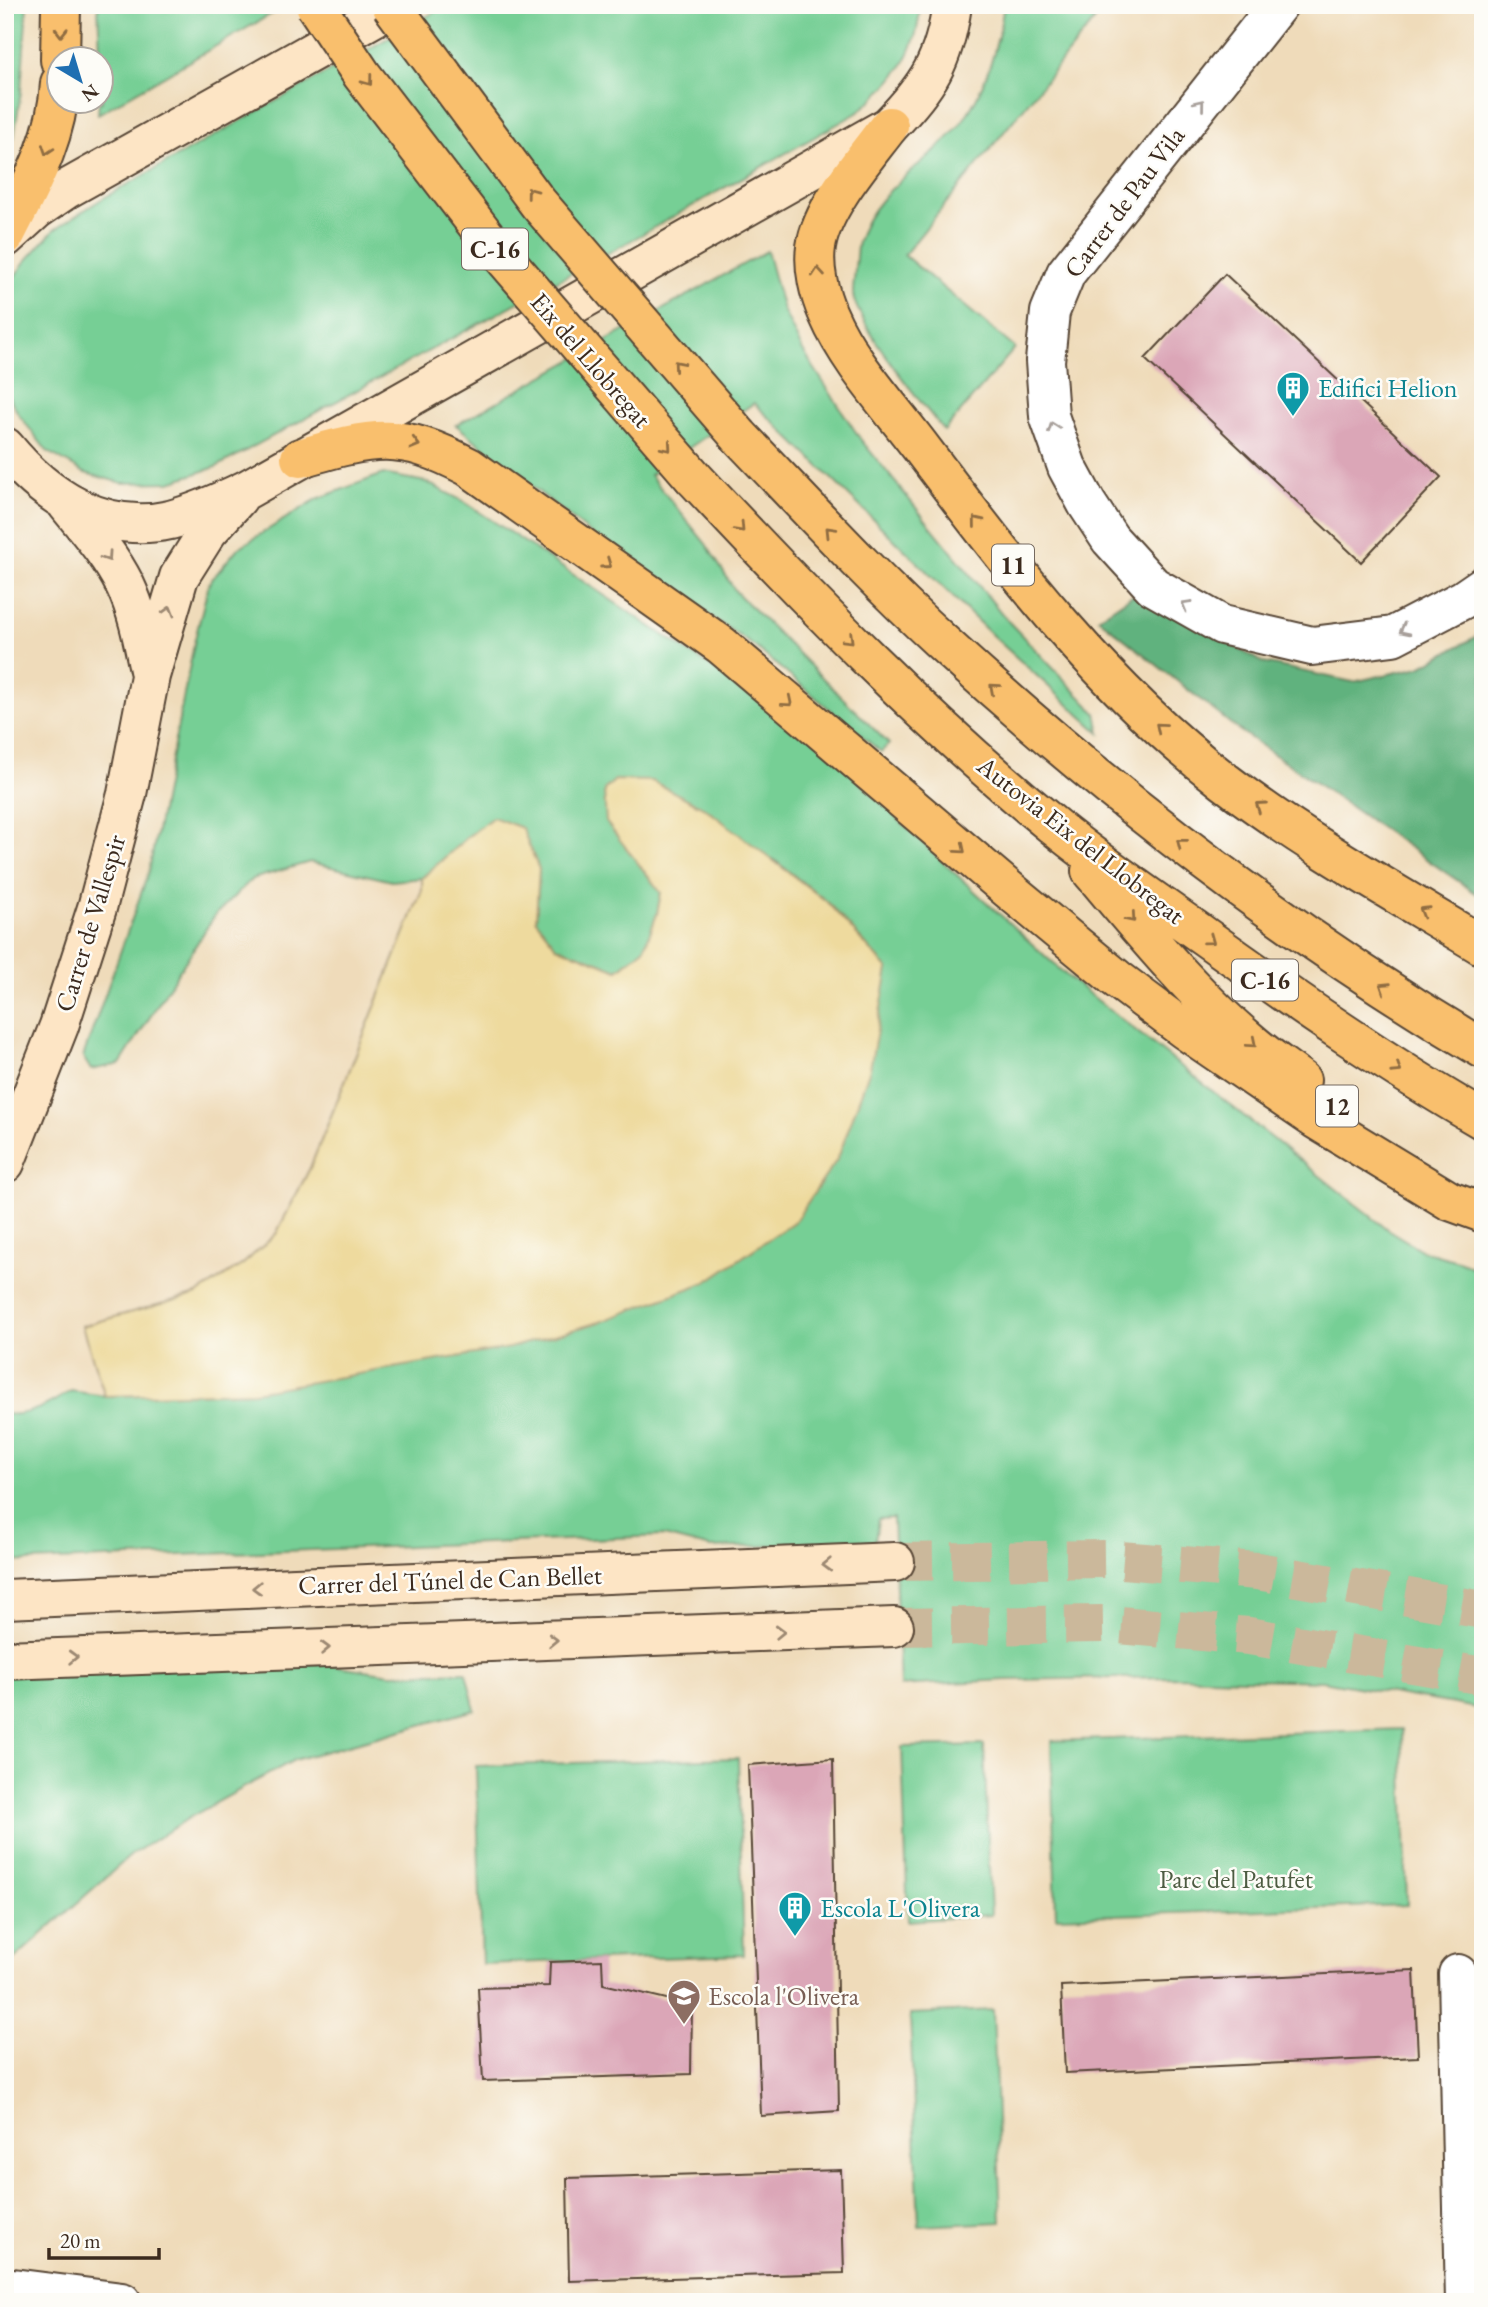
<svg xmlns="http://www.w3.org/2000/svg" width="1488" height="2307" viewBox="0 0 1488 2307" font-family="'EB Garamond',serif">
  <rect width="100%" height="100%" fill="#fdfcf7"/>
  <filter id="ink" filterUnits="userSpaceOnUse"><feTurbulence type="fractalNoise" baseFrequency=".0143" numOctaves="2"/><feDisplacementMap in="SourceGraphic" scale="14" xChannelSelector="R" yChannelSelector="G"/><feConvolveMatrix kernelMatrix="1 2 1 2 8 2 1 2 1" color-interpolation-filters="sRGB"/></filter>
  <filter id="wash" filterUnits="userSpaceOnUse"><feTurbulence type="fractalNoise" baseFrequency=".00686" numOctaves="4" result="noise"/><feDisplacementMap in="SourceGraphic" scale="28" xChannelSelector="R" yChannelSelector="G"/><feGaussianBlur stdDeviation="1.57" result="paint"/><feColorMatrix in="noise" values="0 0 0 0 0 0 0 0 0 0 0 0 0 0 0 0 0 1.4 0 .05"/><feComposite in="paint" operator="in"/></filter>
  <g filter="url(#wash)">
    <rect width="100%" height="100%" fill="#efdbba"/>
    <path fill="#76cf95" stroke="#587c5a" stroke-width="2" d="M5,5H27L21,91L14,138L5,153Z
      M98,5H287L98,114L99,102H102Z
      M447,5H920C918,56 894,82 857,113L623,245L216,467L170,482L122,483L85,473L47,451L19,415L5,390V291L24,263L54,230L100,200Z
      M1004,5H1107L904,255L1015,348L944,431C917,397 869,340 854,300C851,291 855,278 855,269C856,260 856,250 858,242C873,187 933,163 964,119C987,86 998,45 1004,5Z
      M767,251L783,310L803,351L861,440L1007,620L1096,713L1100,733L994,637L754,403L650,475L706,544L736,592L889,744L881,752L754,646L596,538L456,425Z
      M383,474L426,482L463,501L807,731L945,864L1068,977L1387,1229L1423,1251L1461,1262L1483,1272V1709L1322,1681L1173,1677L1005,1680L900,1686L893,1518L878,1519L875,1542L711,1548L664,1536L5,1562V1414C29,1417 51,1403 71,1391L105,1396L254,1392L888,969L826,901L773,859L607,822L661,893L657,914L644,949L618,970L556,946L536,920L539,869L470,835L422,878L392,881L310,862L252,879L215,915L120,1064L91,1070L83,1057L149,871L195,639L209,583L237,549L317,499Z
      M318,1663L391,1674L466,1672L475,1710L294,1760L192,1816L131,1855L5,1967V1673Z
      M1402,1729L1407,1905L1056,1917L1051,1741Z
      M984,1745L991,1915L908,1921L902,1747Z
      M738,1758L744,1955L482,1964L476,1766Z
      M993,2010L1001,2222L919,2226L910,2014Z"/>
    <path fill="#60b27e" stroke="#4e6e4e" stroke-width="2" d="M1137,592L1264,663L1353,682L1420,667L1483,633V898L1236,728L1098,618Z"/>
    <path fill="#eeda9e" stroke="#94825e" stroke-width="2" d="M615,780L652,781L705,808L826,901L888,969L870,1069L838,1158L795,1221L706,1282L600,1322L509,1348L254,1392L105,1396L82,1326L197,1294L243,1264L276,1234L310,1168L422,890V878L470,835L493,817L522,828L539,869L536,920L556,946L618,970L644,949L657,914L661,893L606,822L604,790Z"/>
    <g id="blocks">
      <path fill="#dba6b7" d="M1225,274L1441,477L1361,562L1145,359Z
        M833,1759L839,2111L761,2116L748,1765Z
        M602,1960L603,1984L692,2005L691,2074L483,2081L478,1988L549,1986L550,1962Z
        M1414,1970L1418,2057L1065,2073L1061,1986Z
        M841,2170L844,2273L569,2281L567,2178Z"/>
    </g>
  </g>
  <g filter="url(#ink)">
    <use href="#blocks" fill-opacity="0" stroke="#564535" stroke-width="2"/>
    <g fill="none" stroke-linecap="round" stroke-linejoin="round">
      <path stroke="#cbb89b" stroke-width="38" stroke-dasharray="38 19" stroke-linecap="butt" d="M895,1562L1109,1559L1257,1571L1483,1610
        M894,1627L1107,1624L1249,1636L1483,1676"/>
      <defs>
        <path id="street" d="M1278,5L1066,273L1050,312L1045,361L1049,416L1067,467L1087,504L1110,539L1153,586L1222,625L1312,646L1393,636L1464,599L1483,586
          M1458,1974L1465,2302
          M5,2287L122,2302"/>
        <path id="secondary" d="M5,238L37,209L65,190L396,5
          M5,447C45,496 103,535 170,520C197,513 221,502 246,490L889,126C928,86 944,61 952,5
          M67,504C88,530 110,555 125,585C138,612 143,641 149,670
          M5,1163L59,1026L97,908L127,794L150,676L179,577L208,531L238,498
          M5,1599L895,1562
          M5,1660L894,1627"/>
        <path id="highway" d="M60,60L61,5
          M889,126C865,158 822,207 816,247C813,268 819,294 828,314C849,363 890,406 922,449C1012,568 1104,689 1224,781C1305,843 1395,893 1483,946
          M5,236C30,186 57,140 60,83
          M739,436C806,506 871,577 943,643C1109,795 1289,934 1483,1049
          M300,458C374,437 399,430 469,467L721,645L1008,889L1117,979L1185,1030L1315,1119L1450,1201L1483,1213
          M694,478C808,600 925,721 1055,827C1103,866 1155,901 1204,936C1295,1001 1386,1064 1483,1120
          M1091,871C1141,931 1193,994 1253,1044C1268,1057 1285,1068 1301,1080"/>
      </defs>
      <use href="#street" stroke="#564535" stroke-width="42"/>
      <use href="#secondary" stroke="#564535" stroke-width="42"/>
      <use href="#highway" stroke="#564535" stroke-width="42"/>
      <use href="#street" stroke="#fff" stroke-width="38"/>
      <use href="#secondary" stroke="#fde5c5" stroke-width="38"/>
      <use href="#highway" stroke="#f9bf6d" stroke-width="38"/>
      <defs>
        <path id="highway-bridge" d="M315,5L362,75L491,243L694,478
          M391,5L538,203L739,436"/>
      </defs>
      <use href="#highway-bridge" stroke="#564535" stroke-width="42" stroke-linecap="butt"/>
      <use href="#highway-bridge" stroke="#f9bf6d" stroke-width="38"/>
    </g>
    <defs><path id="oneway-chevron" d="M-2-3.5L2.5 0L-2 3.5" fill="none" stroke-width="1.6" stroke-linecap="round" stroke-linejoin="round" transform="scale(1.75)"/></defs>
    <g stroke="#906d42">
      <use href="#oneway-chevron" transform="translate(61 32) rotate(91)"/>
      <use href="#oneway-chevron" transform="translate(368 81) rotate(53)"/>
      <use href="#oneway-chevron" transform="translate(47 150) rotate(109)"/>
      <use href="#oneway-chevron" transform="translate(531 192) rotate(-127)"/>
      <use href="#oneway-chevron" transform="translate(818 272) rotate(-95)"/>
      <use href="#oneway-chevron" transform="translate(678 365) rotate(-131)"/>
      <use href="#oneway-chevron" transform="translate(415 444) rotate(15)"/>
      <use href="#oneway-chevron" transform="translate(667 447) rotate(49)"/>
      <use href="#oneway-chevron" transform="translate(977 521) rotate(-129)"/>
      <use href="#oneway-chevron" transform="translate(740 528) rotate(47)"/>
      <use href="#oneway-chevron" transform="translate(830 531) rotate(-134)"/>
      <use href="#oneway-chevron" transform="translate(607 564) rotate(35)"/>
      <use href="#oneway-chevron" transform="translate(849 639) rotate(44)"/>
      <use href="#oneway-chevron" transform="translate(994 688) rotate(-139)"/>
      <use href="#oneway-chevron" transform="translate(788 702) rotate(40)"/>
      <use href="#oneway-chevron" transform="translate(1160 727) rotate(-140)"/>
      <use href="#oneway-chevron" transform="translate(1260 806) rotate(-145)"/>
      <use href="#oneway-chevron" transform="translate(1181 843) rotate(-142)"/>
      <use href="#oneway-chevron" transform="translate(961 849) rotate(40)"/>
      <use href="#oneway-chevron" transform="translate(1424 911) rotate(-149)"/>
      <use href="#oneway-chevron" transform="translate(1131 918) rotate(49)"/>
      <use href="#oneway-chevron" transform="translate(1210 940) rotate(36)"/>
      <use href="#oneway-chevron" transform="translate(1384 987) rotate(-147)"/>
      <use href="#oneway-chevron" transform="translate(1252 1043) rotate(40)"/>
      <use href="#oneway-chevron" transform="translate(1397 1069) rotate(33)"/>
    </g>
    <g stroke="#a79f9a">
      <use href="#oneway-chevron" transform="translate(1200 104) rotate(-51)"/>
      <use href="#oneway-chevron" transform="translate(1053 427) rotate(-110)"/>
      <use href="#oneway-chevron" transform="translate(1186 605) rotate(-150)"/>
      <use href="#oneway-chevron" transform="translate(1404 630) rotate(153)"/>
    </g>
    <g stroke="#9c8872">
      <use href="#oneway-chevron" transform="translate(107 557) rotate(56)"/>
      <use href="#oneway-chevron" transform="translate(169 611) rotate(-74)"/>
      <use href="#oneway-chevron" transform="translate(827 1565) rotate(178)"/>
      <use href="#oneway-chevron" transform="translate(257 1588) rotate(178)"/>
      <use href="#oneway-chevron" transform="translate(780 1632) rotate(-2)"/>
      <use href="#oneway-chevron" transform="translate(553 1640) rotate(-2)"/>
      <use href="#oneway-chevron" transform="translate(325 1648) rotate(-2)"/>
      <use href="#oneway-chevron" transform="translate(73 1657) rotate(-2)"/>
    </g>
  </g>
  <defs>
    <symbol id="building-pin" viewBox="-11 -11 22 30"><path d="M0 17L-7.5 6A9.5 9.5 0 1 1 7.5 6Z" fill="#0f9aa8" stroke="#fdfcf7"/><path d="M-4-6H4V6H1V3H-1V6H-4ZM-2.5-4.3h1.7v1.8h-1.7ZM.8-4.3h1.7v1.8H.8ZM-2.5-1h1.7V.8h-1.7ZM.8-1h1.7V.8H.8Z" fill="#fff"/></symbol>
    <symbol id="school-pin" viewBox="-11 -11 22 30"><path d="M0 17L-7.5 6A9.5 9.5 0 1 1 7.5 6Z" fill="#8d6e63" stroke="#fdfcf7"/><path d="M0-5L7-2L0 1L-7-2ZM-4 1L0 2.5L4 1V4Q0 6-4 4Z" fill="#fff"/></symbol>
  </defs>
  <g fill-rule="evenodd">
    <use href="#building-pin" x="1274" y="369" width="38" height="52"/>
    <use href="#building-pin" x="776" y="1889" width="38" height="52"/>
    <use href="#school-pin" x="665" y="1977" width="38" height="52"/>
  </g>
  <g text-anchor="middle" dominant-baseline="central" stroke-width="5" stroke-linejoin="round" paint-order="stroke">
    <g fill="#fdfcf7" stroke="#75695f" stroke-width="2">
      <rect x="462" y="228.5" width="66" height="41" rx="5"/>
      <rect x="992" y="544.5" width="42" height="41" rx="5"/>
      <rect x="1232" y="959.5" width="66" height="41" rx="5"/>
      <rect x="1316" y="1085.5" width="42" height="41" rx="5"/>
    </g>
    <g font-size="24" font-weight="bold" fill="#3b2a1e">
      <text x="495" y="249">C-16</text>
      <text x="1013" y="565">11</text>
      <text x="1265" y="980">C-16</text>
      <text x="1337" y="1106">12</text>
    </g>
    <g font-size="26" fill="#3b2a1e" stroke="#fdfcf7">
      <text transform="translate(1124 202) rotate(-53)">Carrer de Pau Vila</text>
      <text transform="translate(591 360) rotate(49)">Eix del Llobregat</text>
      <text transform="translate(1081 840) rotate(38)">Autovia Eix del Llobregat</text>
      <text transform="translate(90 923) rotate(-73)">Carrer de Vallespir</text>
      <text transform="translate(450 1580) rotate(-2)">Carrer del Túnel de Can Bellet</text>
    </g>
    <g font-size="26" fill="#0d838f" stroke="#fdfcf7" text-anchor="start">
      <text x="1318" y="388">Edifici Helion</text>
      <text x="820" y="1908">Escola L'Olivera</text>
    </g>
    <g font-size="26" fill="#4d5c42" stroke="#fdfcf7">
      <text x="1236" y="1879">Parc del Patufet</text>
    </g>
    <g font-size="26" fill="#785e54" stroke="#fdfcf7" text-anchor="start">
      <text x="708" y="1996">Escola l'Olivera</text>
    </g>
  </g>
  <rect width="1488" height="2307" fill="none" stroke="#fdfcf7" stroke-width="28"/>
  <g transform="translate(80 80) rotate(142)"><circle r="33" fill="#fdfcf7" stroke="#afa8a0" stroke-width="2"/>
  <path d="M0-5L12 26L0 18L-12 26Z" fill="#1f6fb2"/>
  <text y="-10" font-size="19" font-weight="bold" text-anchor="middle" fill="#3b2a1e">N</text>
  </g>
  <path d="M49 2248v10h110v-10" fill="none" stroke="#3b2a1e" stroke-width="3.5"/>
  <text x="60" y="2248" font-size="21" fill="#3b2a1e" stroke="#fdfcf7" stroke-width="5" paint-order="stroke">20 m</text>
</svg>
